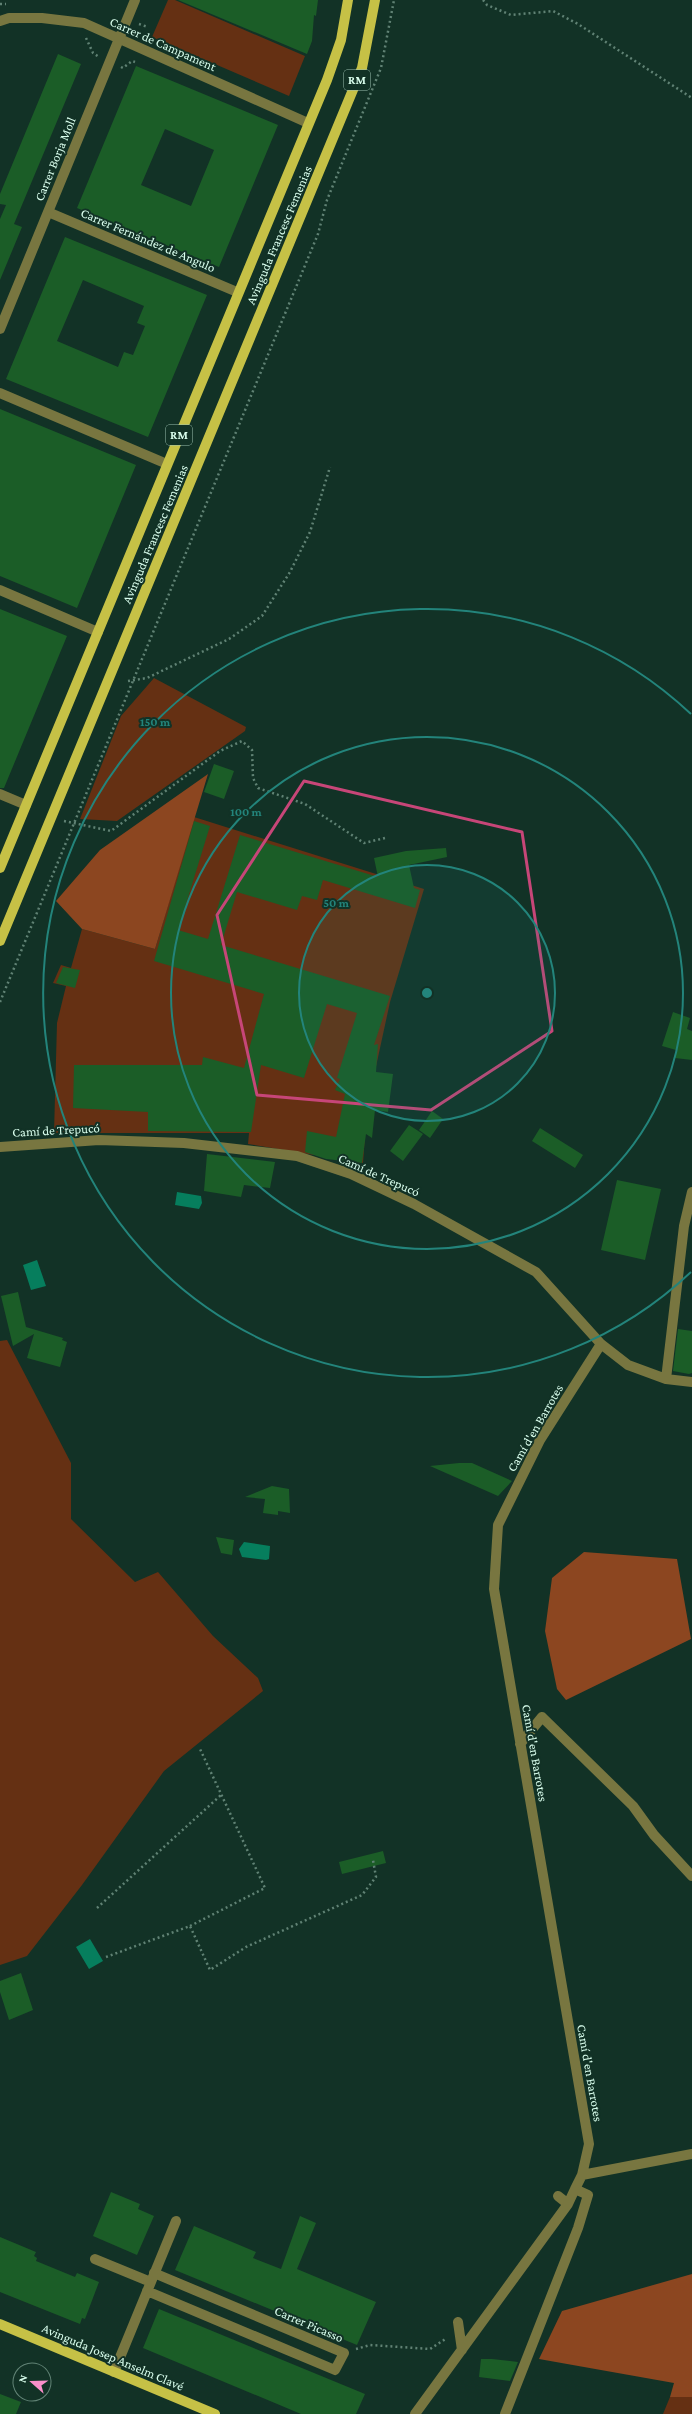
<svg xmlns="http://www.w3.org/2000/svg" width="692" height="2414" viewBox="0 0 692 2414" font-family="'Crimson Pro',serif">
  <rect width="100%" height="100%" fill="#123226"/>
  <path fill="#653013" d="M168,0H175L305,56L289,96L152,37Z
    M154,678L246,727L245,731L117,821L80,819L121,716Z
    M194,817L424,889L390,1002L367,1108L363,1163L248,1144L249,1133H54L57,1023L66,986L53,983L61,965L71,968L82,929L155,949Z
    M7,1340L71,1463V1519L135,1582L158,1572L213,1636L258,1678L263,1691L164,1771L82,1885L27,1956L0,1965V1341Z
    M670,2397H692V2414H663Z"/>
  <path fill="#8c4620" d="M208,774L155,949L82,929L56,901L100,850Z
    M584,1552L677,1559L691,1639L566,1700L557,1689L545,1631L552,1578Z
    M692,2274V2397H670L674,2383L539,2359L562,2311Z"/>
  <path fill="#067e5d" d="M177,1192L201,1196L202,1203L199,1209L175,1205Z
    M37,1260L46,1286L31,1290L23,1265Z
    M244,1542L270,1546L269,1559L266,1560L242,1557L239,1549Z
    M90,1939L103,1961L89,1969L76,1947Z"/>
  <path fill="#1b5d27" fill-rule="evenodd" d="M178,0H318L316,16L314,15L312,41L307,54Z
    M58,54L81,64L14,224L22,227L0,280V219L6,205L0,204V194Z
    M136,66L278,125L219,267L77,208ZM165,129L214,150L191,206L141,185Z
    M65,237L207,295L148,437L6,379ZM83,280L144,306L137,323L145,326L133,355L124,352L118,367L57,341Z
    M0,409L136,465L77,608L0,576Z
    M0,609L67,636L4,788H0Z
    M214,764L234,771L224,799L204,792Z
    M194,821L210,826L178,930L208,939L240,835L378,877L374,858L406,851L446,848L447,857L409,865L414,888L420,890L415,908L323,880L317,900L302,896L297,910L237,892L221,945L390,996L374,1045L378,1044L376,1072L393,1074L388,1112L375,1110L372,1138L366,1134L362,1163L326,1159L305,1152L307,1131L336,1137L345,1094L335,1090L340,1079L337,1078L357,1013L327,1004L304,1078L261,1065L251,1132L148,1131V1112L73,1108L74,1065H202L203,1057L244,1068L264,994L154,961Z
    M63,967L80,970L75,988L56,983Z
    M673,1012L690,1018L687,1029L692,1031V1060L675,1058L676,1050L662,1046Z
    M432,1111L443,1119L430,1138L419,1130Z
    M409,1125L423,1134L403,1161L390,1151Z
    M540,1128L583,1155L575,1168L532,1141Z
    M207,1154L275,1162L270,1188L244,1185L241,1197L204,1191Z
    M617,1180L661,1189L645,1260L601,1250Z
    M18,1292L26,1327L63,1338L62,1340L67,1342L60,1367L27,1358L34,1334L13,1346L1,1296Z
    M678,1329L692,1331V1373L689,1374L673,1371Z
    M459,1463H472L512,1481L498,1496L430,1466Z
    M272,1486L289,1489L290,1513L278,1511V1515L263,1513L265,1499L245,1497Z
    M216,1537L234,1540L232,1555L221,1553Z
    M383,1851L386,1863L342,1874L339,1862Z
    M21,1973L33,2010L9,2020L0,1992V1981Z
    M111,2192L140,2204L138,2209L154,2216L137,2255L93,2236Z
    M300,2216L316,2223L297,2269L376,2302L357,2345L175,2270L194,2226L256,2252L253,2258L281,2269Z
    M0,2237L36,2252L34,2256L37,2258L36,2261L75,2277L77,2273L99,2282L85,2319L82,2318L80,2324L0,2292Z
    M159,2309L365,2394L356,2414H301L143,2348Z
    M481,2359H492L518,2362L510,2381L479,2377Z
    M0,2394L21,2402L16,2414H0Z"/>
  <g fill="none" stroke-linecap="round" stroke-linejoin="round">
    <path stroke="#608274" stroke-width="2.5" stroke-dasharray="2 3" stroke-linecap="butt" d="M483,0L487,5L511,15L553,11L578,24L692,98
      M0,4H6
      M139,24L148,27
      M86,38L93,53L99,57
      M121,67L123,68L132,61L135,62
      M128,681L147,678L229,639L262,616L290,572L310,532L330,467
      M64,821L111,831L220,751L242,741L252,750L253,778L258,788L305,804L364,843L385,838
      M0,1002L318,234L327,200L381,68L394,0
      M97,1908L221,1795
      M190,1926L265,1888L200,1749
      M106,1957L190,1926L210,1970L246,1947L362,1895L376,1877L373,1860
      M356,2349L370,2345L430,2349L447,2338"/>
    <path stroke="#787640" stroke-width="10" d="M0,21L9,18H42L84,23L308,123
      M48,212L237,292
      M0,329L135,0
      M0,393L167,464
      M0,590L98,632
      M0,794L26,805
      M0,1147L99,1140L184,1143L297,1156L351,1174L414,1204L536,1272L601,1344L628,1365L666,1379L692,1382
      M666,1379L684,1226L692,1192
      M520,1744L542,1717L633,1806L654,1835L692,1876
      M582,2175L692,2154
      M558,2196L568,2204
      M95,2259L151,2282
      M147,2291L335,2370L344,2353L154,2273
      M458,2322L462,2350
      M114,2372L176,2221
      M415,2414L568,2204L575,2189
      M505,2414L578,2228L588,2195L575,2189L582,2175L589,2144L494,1589L498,1525L540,1440L601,1344"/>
    <path stroke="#c6c146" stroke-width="10" d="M0,868L327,80L341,40L348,0
      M0,941L362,68L375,0
      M0,2324L215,2414"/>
  </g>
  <path fill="none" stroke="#c74678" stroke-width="3" stroke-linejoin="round" d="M304,781L522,832L552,1031L431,1110L257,1095L217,915Z"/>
  <circle cx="427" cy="993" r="128" fill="#23847b" fill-opacity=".12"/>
  <g fill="none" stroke="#23847b" stroke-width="2">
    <circle cx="427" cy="993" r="128"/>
    <circle cx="427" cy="993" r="256"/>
    <path d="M691 1272A384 384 0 1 1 691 714"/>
  </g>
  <g text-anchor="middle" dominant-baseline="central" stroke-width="4" stroke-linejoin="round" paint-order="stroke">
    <g fill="#123226" stroke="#9dc1b1" stroke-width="1">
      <rect x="344" y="70" width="26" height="20" rx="3"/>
      <rect x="166" y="425" width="26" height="20" rx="3"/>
    </g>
    <g font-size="12" font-weight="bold" fill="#d9feed">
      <text x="357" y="80">RM</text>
      <text x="179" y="435">RM</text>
    </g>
    <g font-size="13" fill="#d9feed" stroke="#123226">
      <text transform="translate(163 44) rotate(24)">Carrer de Campament</text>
      <text transform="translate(55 159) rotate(-68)">Carrer Borja Moll</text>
      <text transform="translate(279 235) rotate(-67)">Avinguda Francesc Femenias</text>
      <text transform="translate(148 240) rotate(23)">Carrer Fernández de Angulo</text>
      <text transform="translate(155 534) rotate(-67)">Avinguda Francesc Femenias</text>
      <text transform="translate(56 1130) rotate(-3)">Camí de Trepucó</text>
      <text transform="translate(379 1175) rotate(24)">Camí de Trepucó</text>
      <text transform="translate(535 1428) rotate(-60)">Camí d'en Barrotes</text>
      <text transform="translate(535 1753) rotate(80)">Camí d'en Barrotes</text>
      <text transform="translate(590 2073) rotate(80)">Camí d'en Barrotes</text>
      <text transform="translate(309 2324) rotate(23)">Carrer Picasso</text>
      <text transform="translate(113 2357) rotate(23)">Avinguda Josep Anselm Clavé</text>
    </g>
  </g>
  <circle cx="427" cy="993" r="6" fill="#23847b" stroke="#123226" stroke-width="2"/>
  <g font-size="12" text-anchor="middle" font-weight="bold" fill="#23847b" stroke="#123226" stroke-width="4" stroke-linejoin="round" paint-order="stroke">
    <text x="155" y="726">150 m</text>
    <text x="246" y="816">100 m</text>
    <text x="336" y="907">50 m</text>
  </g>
  <g transform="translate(32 2382) rotate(290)"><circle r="19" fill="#123226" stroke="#628476"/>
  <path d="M0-3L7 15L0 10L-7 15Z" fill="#f98fca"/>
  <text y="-6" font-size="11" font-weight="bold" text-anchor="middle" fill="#d9feed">N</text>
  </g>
</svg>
